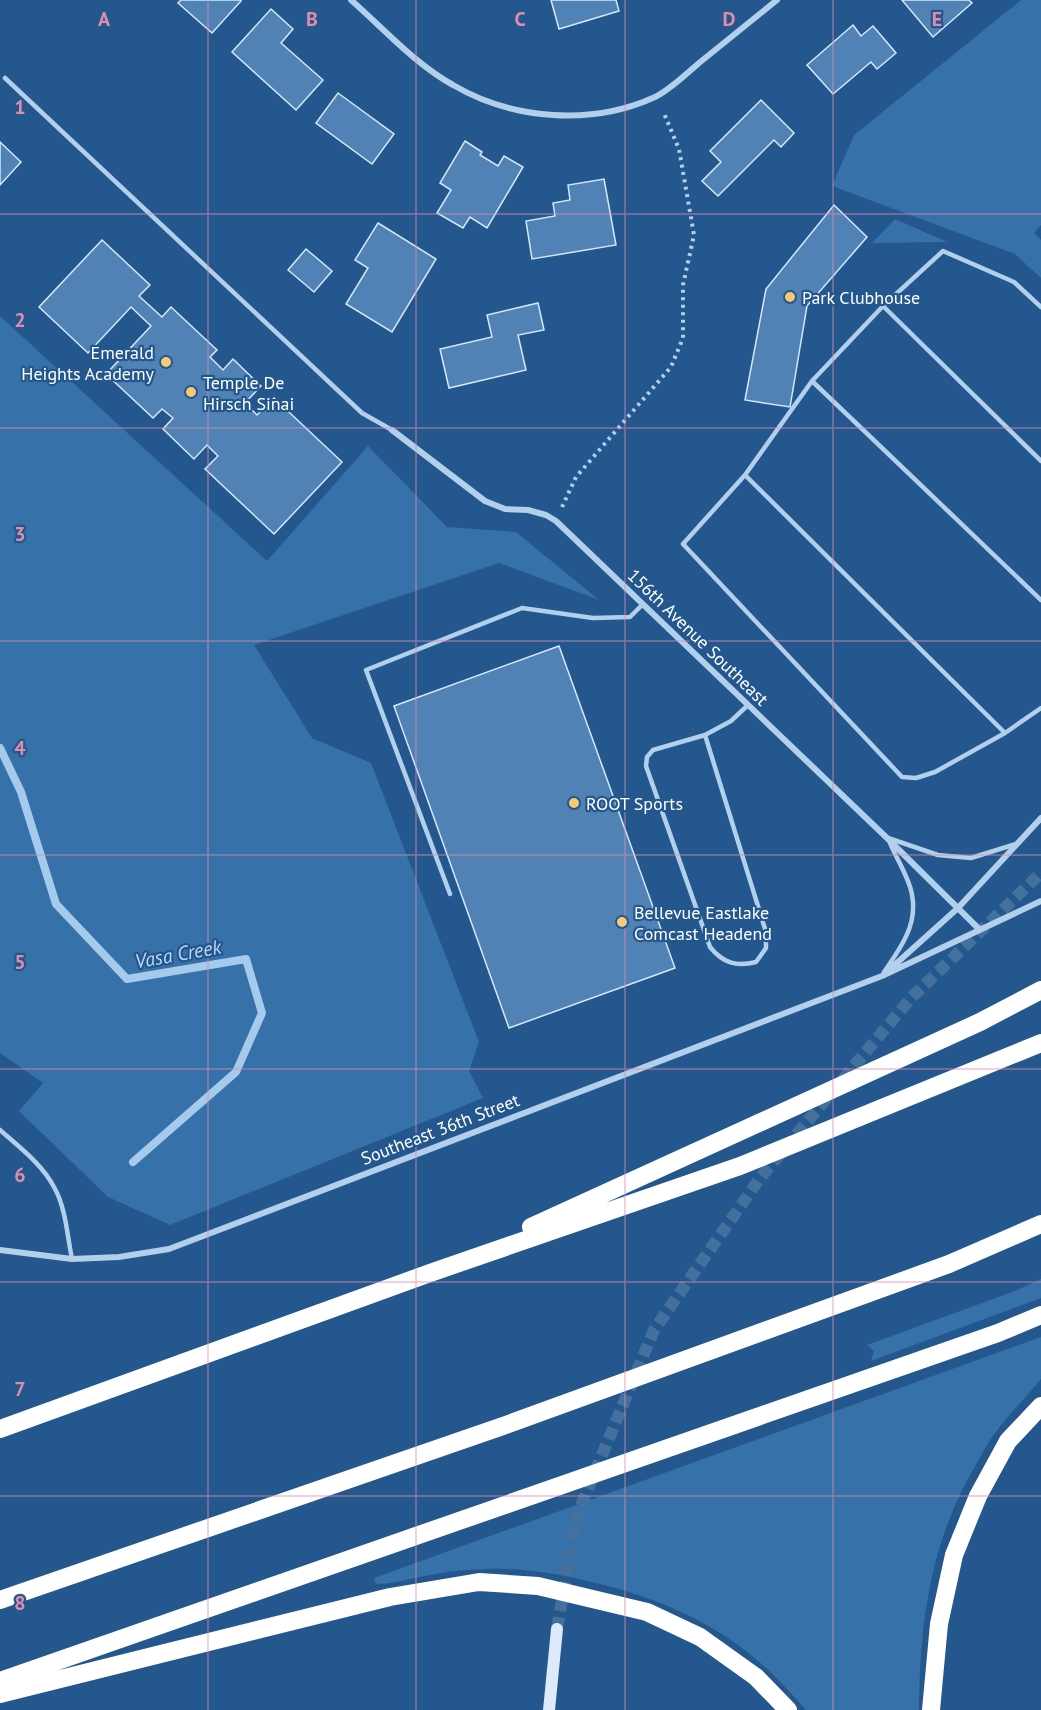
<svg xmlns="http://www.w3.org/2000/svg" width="1041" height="1710" viewBox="0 0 1041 1710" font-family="'PT Sans',sans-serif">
  <rect width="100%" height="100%" fill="#23578d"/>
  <path fill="#3771aa" d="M1021,0H1041V225L1034,233L1041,240V278L1015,254L832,186L854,135Z
    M895,219L947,242L872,243Z
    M0,316L267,561L368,446L447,527L516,532L599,600L499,563L254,645L312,738L371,763L479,1042L469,1071L483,1098L170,1225L108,1197L19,1111L43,1083L0,1053Z
    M1041,1279V1298L871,1361L874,1351L867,1345L1015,1291Z
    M1041,1337V1379C1026,1397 1010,1413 996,1432C988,1441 983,1453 977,1463C930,1541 920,1621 919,1710H806C791,1693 776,1676 758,1661C709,1618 647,1594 583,1580C552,1573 520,1568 488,1569C467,1570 446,1571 425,1576C408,1579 393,1584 376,1584L374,1578Z"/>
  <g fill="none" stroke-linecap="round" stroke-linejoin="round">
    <path stroke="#a6caec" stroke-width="8" d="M0,748L21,792L56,904L127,979L246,959L262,1013L236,1072L133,1162"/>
  </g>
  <path fill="#5082b6" stroke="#d6e8f8" stroke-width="1.5" d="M181,0H241V1L212,33L178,3Z
    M551,0H616L619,11L559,29Z
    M902,0H969L972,3L933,37Z
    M271,9L293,29L281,43L323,80L296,110L232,52Z
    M853,25L861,36L873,26L896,53L877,69L871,62L833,94L807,65Z
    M338,93L394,134L372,164L316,123Z
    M761,100L794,133L781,147L774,140L718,196L702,181L721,162L710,151Z
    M465,141L482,152L480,155L498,166L504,156L523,167L487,228L470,217L463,228L437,213L451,190L440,183Z
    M0,142L21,162L0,185Z
    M604,179L616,245L532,259L526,221L555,216L553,203L570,200L568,185Z
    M834,205L867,237L807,306L790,407L745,400L766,289Z
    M378,223L436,259L392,332L346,304L368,268L355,260Z
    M102,240L150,285L139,296L162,317L171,307L217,350L210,357L223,370L233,359L261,386L245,403L257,415L274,398L342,462L274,534L205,469L218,456L207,445L194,459L163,429L173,418L162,409L153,418L106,374L151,326L131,307L88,353L39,307Z
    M306,249L332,271L314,292L288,270Z
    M538,303L544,330L518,335L526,370L449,388L440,349L492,337L487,315Z
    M559,646L675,968L509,1028L394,706Z"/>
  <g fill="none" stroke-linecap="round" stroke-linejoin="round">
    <path stroke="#44709e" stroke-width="12" stroke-dasharray="12 6" stroke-linecap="butt" d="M557,1629L577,1515L654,1330L760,1178L911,998L1041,873"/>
    <path stroke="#b2cfeb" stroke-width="4" stroke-dasharray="3 4.5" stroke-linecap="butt" d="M562,507L576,477L671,367L683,338V285L694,235L679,149L663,111"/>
    <path stroke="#b2cfeb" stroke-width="4.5" d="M5,78L362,413L392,430
      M883,306L1041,461
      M1041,307L1014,282L943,251L883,306L812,381L745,475L683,544L902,777L916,778L935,772L1005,733L1041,708
      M812,381L1041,600
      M745,475L1005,733
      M705,735L766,932V948L756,962C736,967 723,963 710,947L646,766L647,757L653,750L705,735L731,721L748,705
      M888,838L938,855L971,858L1016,844
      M450,894L366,670L522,608L593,618L630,617L643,604
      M884,972C900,949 918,925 912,895C910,879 896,858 890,843
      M0,1130C19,1147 42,1164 54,1187C66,1208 67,1235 72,1259"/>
    <path stroke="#b2cfeb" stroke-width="6" d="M351,0C384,29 415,64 453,85C513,120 592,126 655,97C671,89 686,74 699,63C725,42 751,21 777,0
      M392,430L485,501L505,509L528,510L546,515L556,521L887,838L979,929
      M889,970L958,908L1041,818
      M0,1250L72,1259L119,1257L169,1249L882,976L1041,901"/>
    <path stroke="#ddeaf9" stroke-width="12" d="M549,1710L557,1629"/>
    <path stroke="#fff" stroke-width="18" d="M531,1227L980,1022L1041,990
      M0,1429L430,1273L740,1166L1041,1043
      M0,1600L503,1426L949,1264L1041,1224
      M0,1681L998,1333L1041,1315
      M0,1694L390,1597L479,1582L538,1586L647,1612L700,1637L756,1677L788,1710
      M931,1710L939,1624L954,1555L978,1496L1008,1441L1041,1406"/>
  </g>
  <path fill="none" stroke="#e08cad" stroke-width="1.5" stroke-opacity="0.55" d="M208,0V1710M416,0V1710M625,0V1710M833,0V1710M0,214H1041M0,428H1041M0,641H1041M0,855H1041M0,1069H1041M0,1282H1041M0,1496H1041"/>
  <g fill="#f6ca74" stroke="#23578d" stroke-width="2">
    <circle cx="790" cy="297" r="6"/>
    <circle cx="166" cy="362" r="6"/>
    <circle cx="191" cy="392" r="6"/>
    <circle cx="574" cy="803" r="6"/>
    <circle cx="622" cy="922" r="6"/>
  </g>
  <g text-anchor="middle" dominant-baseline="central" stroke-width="4.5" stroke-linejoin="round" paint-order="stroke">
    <g font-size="18" fill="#fff" stroke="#23578d" text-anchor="start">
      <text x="802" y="297">Park Clubhouse</text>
      <text x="154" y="352" text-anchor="end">Emerald<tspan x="154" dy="21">Heights Academy</tspan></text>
      <text x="203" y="382">Temple De<tspan x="203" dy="21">Hirsch Sinai</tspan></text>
      <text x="586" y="803">ROOT Sports</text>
      <text x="634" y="912">Bellevue Eastlake<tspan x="634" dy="21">Comcast Headend</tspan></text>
    </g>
    <g font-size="18" fill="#fff" stroke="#23578d">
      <text transform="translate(698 637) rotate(44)">156th Avenue Southeast</text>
      <text transform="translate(440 1129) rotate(-21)">Southeast 36th Street</text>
    </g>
    <g font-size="20" font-style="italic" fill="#bed8f2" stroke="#23578d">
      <text transform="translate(178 954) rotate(-10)">Vasa Creek</text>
    </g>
  </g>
  <g font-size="20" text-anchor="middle" font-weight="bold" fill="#e08cad" stroke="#23578d" stroke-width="4.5" stroke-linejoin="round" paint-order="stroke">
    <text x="104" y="26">A</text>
    <text x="312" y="26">B</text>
    <text x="520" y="26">C</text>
    <text x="729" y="26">D</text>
    <text x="937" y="26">E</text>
    <text x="20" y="114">1</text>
    <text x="20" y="327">2</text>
    <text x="20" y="541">3</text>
    <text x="20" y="755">4</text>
    <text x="20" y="969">5</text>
    <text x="20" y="1182">6</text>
    <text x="20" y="1396">7</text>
    <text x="20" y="1610">8</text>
  </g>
</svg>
